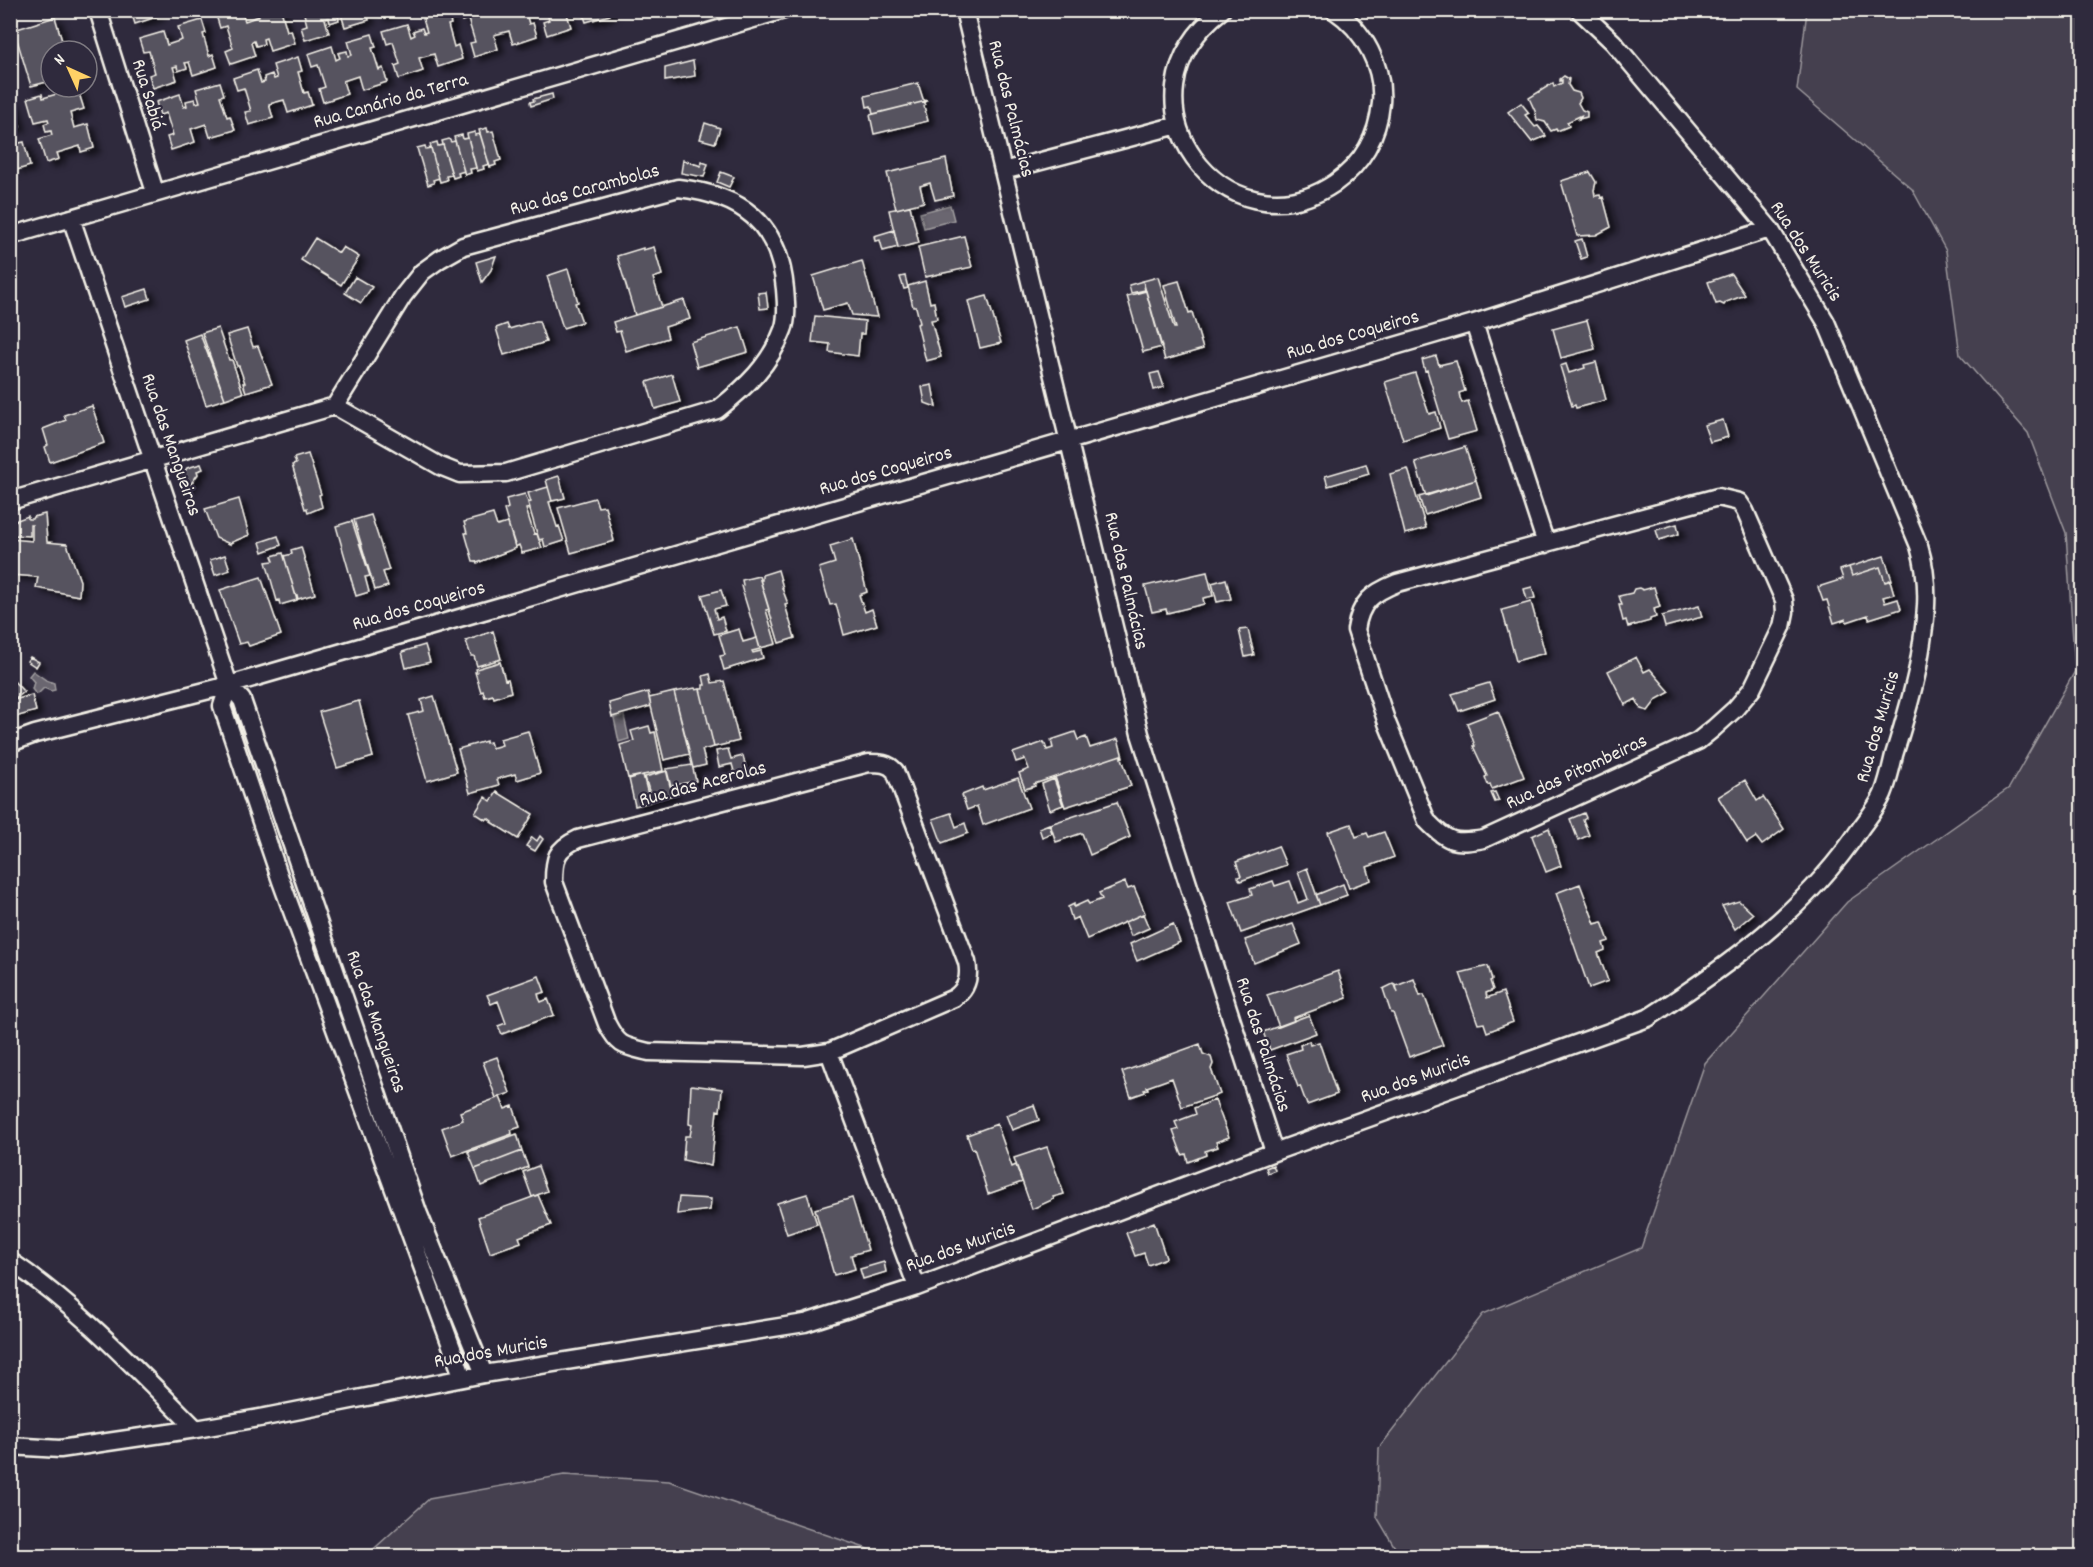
<svg xmlns="http://www.w3.org/2000/svg" width="2093" height="1567" viewBox="0 0 2093 1567" font-family="Dekko,sans-serif">
  <defs>
    <filter id="shadow"><feDropShadow dx="6" dy="4" stdDeviation="3" flood-color="#0009"/></filter>
  </defs>
  <rect width="100%" height="100%" fill="#2f2a3d"/>
  <filter id="ink" filterUnits="userSpaceOnUse"><feTurbulence type="fractalNoise" baseFrequency=".0167" numOctaves="2"/><feDisplacementMap in="SourceGraphic" scale="12" xChannelSelector="R" yChannelSelector="G"/><feConvolveMatrix kernelMatrix="1 2 1 2 8 2 1 2 1" color-interpolation-filters="sRGB"/></filter>
  <g filter="url(#ink)">
    <path fill="#454050" stroke="#9c989c" stroke-width="1.5" d="M1807,11H2082V1556H1400L1377,1517L1379,1448L1483,1314L1641,1248L1705,1063L1847,902L2009,788L2075,671L2066,533L2028,433L1960,355L1946,251L1912,189L1797,90Z
      M564,1475L669,1481L865,1548L881,1556H366L429,1499Z"/>
    <path fill="#6a6670" stroke="#a19ea0" stroke-width="1.5" d="M950,205L954,220L924,228L920,213Z
      M33,671L46,680L54,683L55,690L51,691L44,688L38,694L35,693L32,689L34,682L29,676Z
      M624,716L629,739L619,742L614,718Z"/>
    <path fill="#56525f" stroke="#f4f1e8" stroke-width="1.5" filter="url(#shadow)" d="M157,10L159,16L135,24L131,11Z
      M232,10H241L245,21L259,16L258,10H281L287,31L291,30L295,43L270,51L266,38L263,39L264,44L256,46L254,41L251,43L255,56L231,64L226,51L233,48L226,26L220,28L216,15Z
      M303,10H367L369,20L345,27L341,14L338,15L339,20L330,23L329,18L325,19L329,33L305,40L301,27L307,25Z
      M378,10H402L380,17Z
      M459,10H485L486,14L490,13L489,10H525L529,24L533,23L537,36L513,44L509,31L494,35L498,49L474,57L470,43L475,42L468,19L462,21Z
      M546,10H578L567,14L571,27L547,35L543,22L549,20Z
      M582,10H609L610,15L586,22Z
      M447,11L451,24L448,25L454,47L458,45L462,59L438,67L434,54L419,58L423,71L399,79L395,66L400,64L393,42L387,44L383,31L407,24L411,37L415,35L413,31L422,28L424,33L427,32L423,19Z
      M55,17L65,51H51V81L31,86L14,30Z
      M202,20L206,33L203,34L209,56L213,54L217,67L193,75L189,62L185,63L187,68L178,71L177,66L173,67L177,80L153,88L149,75L155,73L149,51L143,52L139,39L163,32L167,45L182,40L178,27Z
      M372,34L376,47L372,48L379,70L383,68L387,82L362,90L358,76L343,81L347,94L323,102L319,89L325,87L318,65L312,67L308,54L332,46L336,60L340,58L338,53L347,51L348,56L352,55L348,41Z
      M298,57L302,71L298,72L304,93L308,92L312,105L288,113L284,100L269,104L273,118L249,125L245,112L251,111L244,88L237,90L233,78L257,70L261,83L265,82L264,77L272,74L274,79L277,78L273,65Z
      M693,61L695,76L665,81V68Z
      M1564,76L1569,79L1568,85L1572,91L1579,93L1581,98L1578,103L1582,110L1587,112V117L1579,119L1582,115L1567,122L1569,126L1557,131L1556,129L1551,131L1545,122L1537,120L1535,111L1529,98L1553,83L1554,87L1562,83V80L1560,81V79Z
      M220,82L224,95L220,96L227,117L230,116L235,130L210,137L206,124L191,129L195,142L171,150L167,137L173,135L166,113L160,115L156,102L180,94L184,107L187,106L186,101L195,99L196,103L200,102L196,89Z
      M918,83L923,99L926,101L873,114L871,106L867,107L865,96Z
      M68,87H77L84,109L70,113L74,128L88,124L94,148L81,152L80,146L57,153L59,159L46,163L39,139L52,135L51,131L46,132L44,124L49,122L48,119L35,122L28,98L42,94L43,98L64,92L63,88Z
      M552,94L553,99L531,106L530,102L534,101L533,99Z
      M926,101L924,106L928,121L874,134L870,115Z
      M13,102L20,127L10,129V103Z
      M1521,103L1529,113L1525,115L1535,127L1538,126L1546,136L1532,142L1508,112Z
      M705,123L720,128L715,143L700,139Z
      M487,128L488,132L493,131L501,160L495,162L496,165L490,167L479,130Z
      M475,132V135L480,134L489,164L483,166L484,169L477,171L467,134Z
      M462,135L463,139L468,138L476,168L470,169L471,173L465,175L454,137Z
      M449,139L451,142L455,141L464,171L458,173L459,176L453,178L442,141Z
      M24,142L30,166L17,170L16,164L10,165V145Z
      M437,142L438,146L443,145L452,175L446,176L447,180L440,182L430,144Z
      M425,146L426,149L431,148L439,178L433,180L434,183L428,185L417,148Z
      M946,159L953,196L935,200L930,183L920,186L924,202L896,209L887,173Z
      M683,160L701,166L702,162L708,164L704,177L681,173Z
      M721,172L734,177L729,187L717,182Z
      M1590,172L1596,182L1594,190L1595,196L1600,195L1601,198L1603,197L1611,227L1596,235L1577,236L1561,181Z
      M910,206L919,243L898,248L889,210Z
      M894,230L898,247L883,251L880,240L875,241L874,236Z
      M964,236L972,267L925,277L918,247Z
      M315,238L339,253L343,247L359,257L341,285L301,260Z
      M1582,239L1587,257L1581,259L1575,241Z
      M654,247L662,275L653,278L662,307L635,315L617,256L643,248V250Z
      M496,256L491,270L482,282L476,262Z
      M862,261L877,317L852,315L848,303L823,310L813,276Z
      M568,269L578,302L575,303L582,322L563,328L547,276Z
      M1731,274L1745,295L1726,302L1724,305L1720,303L1716,304L1708,282Z
      M905,276L908,288L904,289L900,277Z
      M355,277L372,287L361,303L345,293Z
      M1158,277L1174,328H1176L1164,285L1179,281L1189,313L1192,312L1203,349L1165,360L1143,281Z
      M925,281L930,303L934,302L937,319L931,320L941,357L926,361L917,324L920,323L916,307H913L908,286Z
      M1143,281L1145,290L1131,293L1129,285Z
      M147,289L150,299L125,307L122,297Z
      M1146,291L1162,347L1143,352L1127,296Z
      M766,292L768,308L760,309L758,293Z
      M987,296L1001,343L980,348L968,301Z
      M684,300L690,319L665,327L668,338L626,351L620,331L616,332L613,322Z
      M815,316L865,321L864,334H860L858,356L829,352L830,344L812,342Z
      M1587,320L1595,349L1561,358L1553,329Z
      M536,321H539L546,342L504,355L496,328L507,324L509,329Z
      M740,327L748,352L697,367L690,342Z
      M218,328L229,360H232L243,393L225,399L202,333Z
      M247,329L253,347L258,346L272,384L246,392L243,383H245L239,366H237L227,335Z
      M200,334L225,399L206,405L184,340Z
      M1436,356L1439,365L1456,361L1465,391L1459,393L1460,398L1462,403L1468,401L1477,431L1448,439L1427,370L1425,371L1422,360Z
      M1596,362L1606,400L1576,408L1575,405L1572,406L1560,366L1566,364L1569,373L1585,368L1584,365Z
      M1159,372L1164,387L1154,390L1150,374Z
      M1415,373L1429,414L1436,412L1440,428L1403,440L1385,382Z
      M672,374L680,402L655,409L647,382Z
      M932,385L936,407L925,403L922,387Z
      M92,406L104,443L50,462L45,447L48,445L43,429L66,420L64,415Z
      M1723,420L1728,437L1710,442L1704,425Z
      M1465,447L1476,480L1426,496L1415,462Z
      M308,454L321,494L319,495L322,507L308,513L307,508L305,509L292,465L296,464L294,458Z
      M201,464L203,469L197,471L198,474L185,492L181,477L187,468Z
      M1366,464L1369,474L1328,486L1325,476Z
      M1408,469L1426,528L1405,534L1390,474Z
      M559,476L565,498L552,501L546,480Z
      M1476,480L1481,497L1425,515L1419,497Z
      M548,487L552,501L549,502L557,527L559,526L564,541L545,547L543,539L539,540L538,537L528,503L531,502L528,493Z
      M525,494L530,508L526,509L534,534L537,533L542,548L522,553L519,545L515,547L504,510L508,508L506,499Z
      M595,498L598,507L605,506L614,541L571,553L558,508Z
      M239,499L249,535L230,543V544L216,538L205,509Z
      M45,514L47,542L67,544L80,581L79,596L36,588L38,577L10,575V539L32,541V525H30V536L12,535V522L28,516V519H32L33,517Z
      M493,514L497,526L508,523L516,548L477,563L476,561H473L465,533H467L464,522Z
      M371,515L389,570L383,572L388,586L375,590L354,520Z
      M352,521L370,576L365,577L369,592L356,596L336,526Z
      M1677,524L1679,534L1659,540L1656,530Z
      M278,536L281,545L263,552L260,542Z
      M853,539L867,592L859,595L865,612L872,609L877,625L844,635L836,604L830,605L819,568L835,563L830,546Z
      M301,547L315,594L298,599L297,595L296,596L284,556L292,554L291,550Z
      M283,553L297,600L280,605L279,600L277,601L266,562L274,561L272,556Z
      M225,555L230,570L215,575L210,560Z
      M1884,556L1892,580L1885,582L1880,567L1852,576L1849,567Z
      M1849,567L1852,576L1880,567L1885,582L1890,580L1894,594L1883,597L1885,603L1898,599L1901,609L1869,619L1868,615L1847,622L1846,619L1834,623L1827,600L1823,601L1818,587L1843,579L1840,570Z
      M778,570L783,588H782L788,604L785,605L795,638L779,643L760,580H762V575Z
      M1207,572L1213,596L1203,598L1204,604L1167,613L1166,609L1152,612L1145,586Z
      M759,576L769,609L766,610L776,644L760,648L741,586L743,585L742,580Z
      M261,577L281,635L249,646L247,642L239,644L220,590Z
      M1226,579L1231,599L1217,602L1212,583Z
      M1532,587L1535,598L1527,600L1524,589Z
      M1654,587L1660,607L1654,609L1656,617L1650,619V621L1628,627L1626,620L1623,621L1619,605H1622L1619,596L1632,593L1634,589L1639,588L1643,590Z
      M721,590L726,606L714,609L717,619L722,617L726,631L714,634L702,595Z
      M1531,602L1545,653L1516,661L1502,610Z
      M1699,606L1702,617L1665,627L1662,616Z
      M739,629L743,642L757,638L760,649L752,651L753,653L761,651L763,658L724,670L720,656L725,655L719,635Z
      M1248,629L1254,655L1245,657L1239,630Z
      M493,631L501,659L477,666L474,656H471L466,641Z
      M425,645L430,662L406,668L402,652Z
      M30,657L39,662L36,667L27,661Z
      M1636,657L1644,672L1650,669L1670,692L1657,699L1648,711L1641,709L1636,699L1625,705L1608,671Z
      M500,662L505,680L508,679L511,692L494,698L493,695L485,697L483,691L481,692L475,672H477L476,669Z
      M710,674L712,683L724,681L739,741L714,747L700,689H703V685H705L703,676Z
      M10,677L24,692L14,700L32,695L36,711L12,718L10,717Z
      M1489,683L1495,699L1459,711L1452,694Z
      M695,688L696,690L700,689L714,747L702,750L706,765L693,768L674,692Z
      M648,692L651,706L612,717L609,703Z
      M674,692L690,754L664,760L649,698Z
      M434,696L457,772L427,781L408,715L424,711L421,700Z
      M359,701L373,757L337,768L319,712Z
      M1498,711L1524,777L1492,789L1490,784L1488,785L1485,777L1487,776L1473,746H1475L1467,723Z
      M649,726L651,733L655,732L663,771L628,778L620,745L634,741L631,731Z
      M528,731L540,773L517,780L515,774L497,779L499,785L470,793L458,749L486,741V743L490,742L492,748L502,745L500,739Z
      M1075,732L1078,740L1086,737L1090,748L1118,739L1123,757L1121,758V755L1034,784L1035,786L1025,789L1019,773L1029,769L1025,759L1016,762L1013,753L1044,742L1047,750L1053,748L1051,740Z
      M728,749L731,759L743,756L747,772L735,775L732,764L719,767L716,751Z
      M1121,755L1131,786L1065,807L1055,777Z
      M692,765L696,781L670,786L666,769Z
      M667,771L673,795L652,801L645,777Z
      M643,775L650,802L635,806L629,779Z
      M1018,778L1029,808L983,825L977,806L967,810L962,795L982,787L983,790Z
      M1054,779L1063,805L1050,810L1042,784Z
      M1745,780L1757,801L1763,797L1784,829L1762,845L1756,837L1747,843L1718,797Z
      M497,792L533,814L518,839L491,822L492,821L488,818L486,820L475,813L485,797L491,801Z
      M1495,792L1499,801L1495,802L1491,793Z
      M1117,802L1130,837L1090,855L1082,833L1056,842L1050,824Z
      M951,813L956,827L965,823L968,833L942,843L933,819Z
      M1584,813L1586,818L1583,820L1589,835L1578,840L1570,819Z
      M1049,824L1052,833L1042,837L1039,828Z
      M1351,824L1356,837L1367,833L1369,837L1384,832L1394,857L1367,867L1371,880L1349,888L1328,832Z
      M1549,828L1561,866L1546,872L1532,836Z
      M540,836L543,839L535,851L526,846L532,837L537,841Z
      M1278,846L1286,865L1240,881L1238,877L1241,876L1236,862Z
      M1307,868L1320,905L1241,933L1230,902L1252,895L1250,889L1273,881L1275,886L1290,881L1298,903L1308,899L1298,872Z
      M1125,882L1128,889L1134,887L1145,913L1087,939L1078,917L1072,920L1068,907L1074,904V907L1087,901L1089,904L1102,899L1099,893Z
      M1343,884L1347,895L1320,905L1316,895Z
      M1580,884L1595,924L1602,922L1609,941L1603,943L1605,950L1598,953L1608,981L1589,988L1556,893Z
      M1739,901L1753,914L1735,929L1722,906Z
      M1143,914L1149,928L1131,936L1125,922Z
      M1173,924L1180,942L1137,961L1130,944Z
      M1293,924L1301,944L1254,963L1245,940Z
      M1488,966L1492,980L1490,981L1493,990L1486,993L1487,998L1503,992L1513,1022L1487,1032L1484,1023L1478,1024L1460,973Z
      M1338,971L1347,998L1293,1018L1294,1021L1279,1027L1267,995L1282,990L1283,991Z
      M539,976L545,992L538,994L539,998L541,1002L548,999L554,1015L502,1034L498,1026L506,1023L498,1001L491,1004L487,995Z
      M1414,979L1420,996L1424,995L1443,1045L1409,1057L1393,1013H1391L1383,989L1393,984L1395,985L1398,993L1396,986Z
      M1309,1015L1316,1033L1270,1050L1263,1032Z
      M1309,1041L1310,1045L1319,1042L1337,1094L1307,1105L1300,1086L1298,1087L1286,1054L1301,1049L1300,1045Z
      M1200,1044L1203,1054L1211,1057L1213,1064L1211,1069L1220,1094L1182,1107L1172,1078L1147,1087L1148,1089L1144,1090L1145,1092L1131,1097L1122,1072Z
      M497,1057L510,1093L496,1098L483,1062Z
      M691,1085L722,1089L720,1111L717,1110L711,1166L683,1160L685,1136H690L692,1125L689,1124Z
      M500,1097L505,1109L513,1106L520,1127L511,1130L512,1134L452,1156L442,1128L463,1120L460,1112Z
      M1215,1100L1229,1137L1216,1142L1218,1147L1205,1151L1206,1155L1188,1162L1186,1154L1182,1155L1173,1131L1178,1129L1175,1122L1196,1114L1194,1108Z
      M1034,1105L1039,1120L1012,1130L1006,1115Z
      M997,1124L1012,1167L1016,1165L1022,1182L988,1194L974,1148L972,1149L967,1135Z
      M517,1134L522,1151L475,1169L468,1152Z
      M1047,1147L1064,1194L1053,1197L1054,1199L1032,1209L1014,1158Z
      M522,1151L528,1167L481,1186L475,1169Z
      M1273,1165L1275,1170L1268,1173L1266,1168Z
      M538,1166L547,1191L532,1197L523,1172Z
      M807,1194L817,1224L787,1234L777,1203Z
      M538,1195L551,1225L519,1237L521,1242L490,1253L478,1217Z
      M679,1197L711,1199L710,1210L677,1214Z
      M852,1198L868,1250L851,1255L855,1269L834,1275L815,1209Z
      M1154,1222L1166,1258L1148,1265L1144,1253L1135,1256L1126,1233Z
      M884,1262L886,1272L863,1279L860,1269Z"/>
    <g fill="none" stroke-linecap="round" stroke-linejoin="round">
      <defs>
        <path id="street" d="M98,10L155,192
          M964,10L1140,734L1274,1152
          M1222,10C1105,101 1227,256 1335,183C1362,164 1378,136 1381,103C1384,67 1364,30 1334,10
          M1003,171L1178,125
          M71,218L229,685L242,700L418,1212L484,1374
          M10,236L784,10
          M1474,323L1546,544
          M1718,497L1739,502L1745,511L1784,600L1785,612L1782,627L1752,689L1735,709L1714,728L1698,741L1484,839C1456,844 1448,843 1427,821L1387,723L1356,630C1360,602 1372,593 1397,583Z
          M10,501L335,406L403,296L422,272L440,259L463,246L678,188C742,195 779,223 785,289C786,302 788,318 783,330C770,365 746,387 717,410L506,473L460,474L440,466L335,406
          M229,685L222,706L281,881L463,1378
          M10,743L35,734L229,685L1474,323L1770,229
          M829,1052L803,1056L649,1052C624,1046 619,1047 607,1024L554,882C554,858 556,849 578,839L869,763C880,763 888,763 895,771L967,962C970,977 967,989 954,998L829,1052L917,1287
          M10,1261C81,1309 136,1369 196,1429
          M10,1446L60,1449L196,1429L265,1417L484,1374L805,1323L917,1287L1274,1152L1648,1018C1728,966 1807,909 1860,829C1868,818 1878,806 1883,794C1888,782 1891,768 1894,755C1903,726 1912,697 1918,667C1925,624 1932,589 1919,546L1826,322L1770,229L1613,42L1579,10"/>
      </defs>
      <use href="#street" stroke="#f4f1e8" stroke-width="21"/>
      <use href="#street" stroke="#2f2a3d" stroke-width="16"/>
    </g>
  </g>
  <g text-anchor="middle" dominant-baseline="central" stroke-width="4.5" stroke-linejoin="round" paint-order="stroke">
    <g font-size="20" fill="#f4f1e8" stroke="#2f2a3d">
      <text transform="translate(147 95) rotate(73)">Rua Sabiá</text>
      <text transform="translate(391 102) rotate(-16)">Rua Canário da Terra</text>
      <text transform="translate(1010 109) rotate(76)">Rua das Palmácias</text>
      <text transform="translate(585 191) rotate(-15)">Rua das Carambolas</text>
      <text transform="translate(1805 252) rotate(57)">Rua dos Muricis</text>
      <text transform="translate(1353 336) rotate(-16)">Rua dos Coqueiros</text>
      <text transform="translate(170 445) rotate(71)">Rua das Mangueiras</text>
      <text transform="translate(886 472) rotate(-16)">Rua dos Coqueiros</text>
      <text transform="translate(1125 581) rotate(77)">Rua das Palmácias</text>
      <text transform="translate(419 607) rotate(-16)">Rua dos Coqueiros</text>
      <text transform="translate(1879 727) rotate(-74)">Rua dos Muricis</text>
      <text transform="translate(1577 773) rotate(-25)">Rua das Pitombeiras</text>
      <text transform="translate(703 785) rotate(-15)">Rua das Acerolas</text>
      <text transform="translate(375 1022) rotate(71)">Rua das Mangueiras</text>
      <text transform="translate(1262 1045) rotate(72)">Rua das Palmácias</text>
      <text transform="translate(1416 1079) rotate(-20)">Rua dos Muricis</text>
      <text transform="translate(961 1248) rotate(-20)">Rua dos Muricis</text>
      <text transform="translate(491 1353) rotate(-10)">Rua dos Muricis</text>
    </g>
  </g>
  <rect width="2093" height="1567" fill="none" stroke="#2f2a3d" stroke-width="36"/>
  <rect x="18" y="18" width="2057" height="1531" fill="none" stroke="#f4f1e8" stroke-width="2" filter="url(#ink)"/>
  <g transform="translate(69 69) rotate(315)"><circle r="28" fill="#2f2a3d" stroke="#7e7a81" stroke-width="1.5"/>
  <path d="M0-4.5L10 22L0 15L-10 22Z" fill="#ffd166"/>
  <text y="-9" font-size="16" font-weight="bold" text-anchor="middle" fill="#f4f1e8">N</text>
  </g>
</svg>
